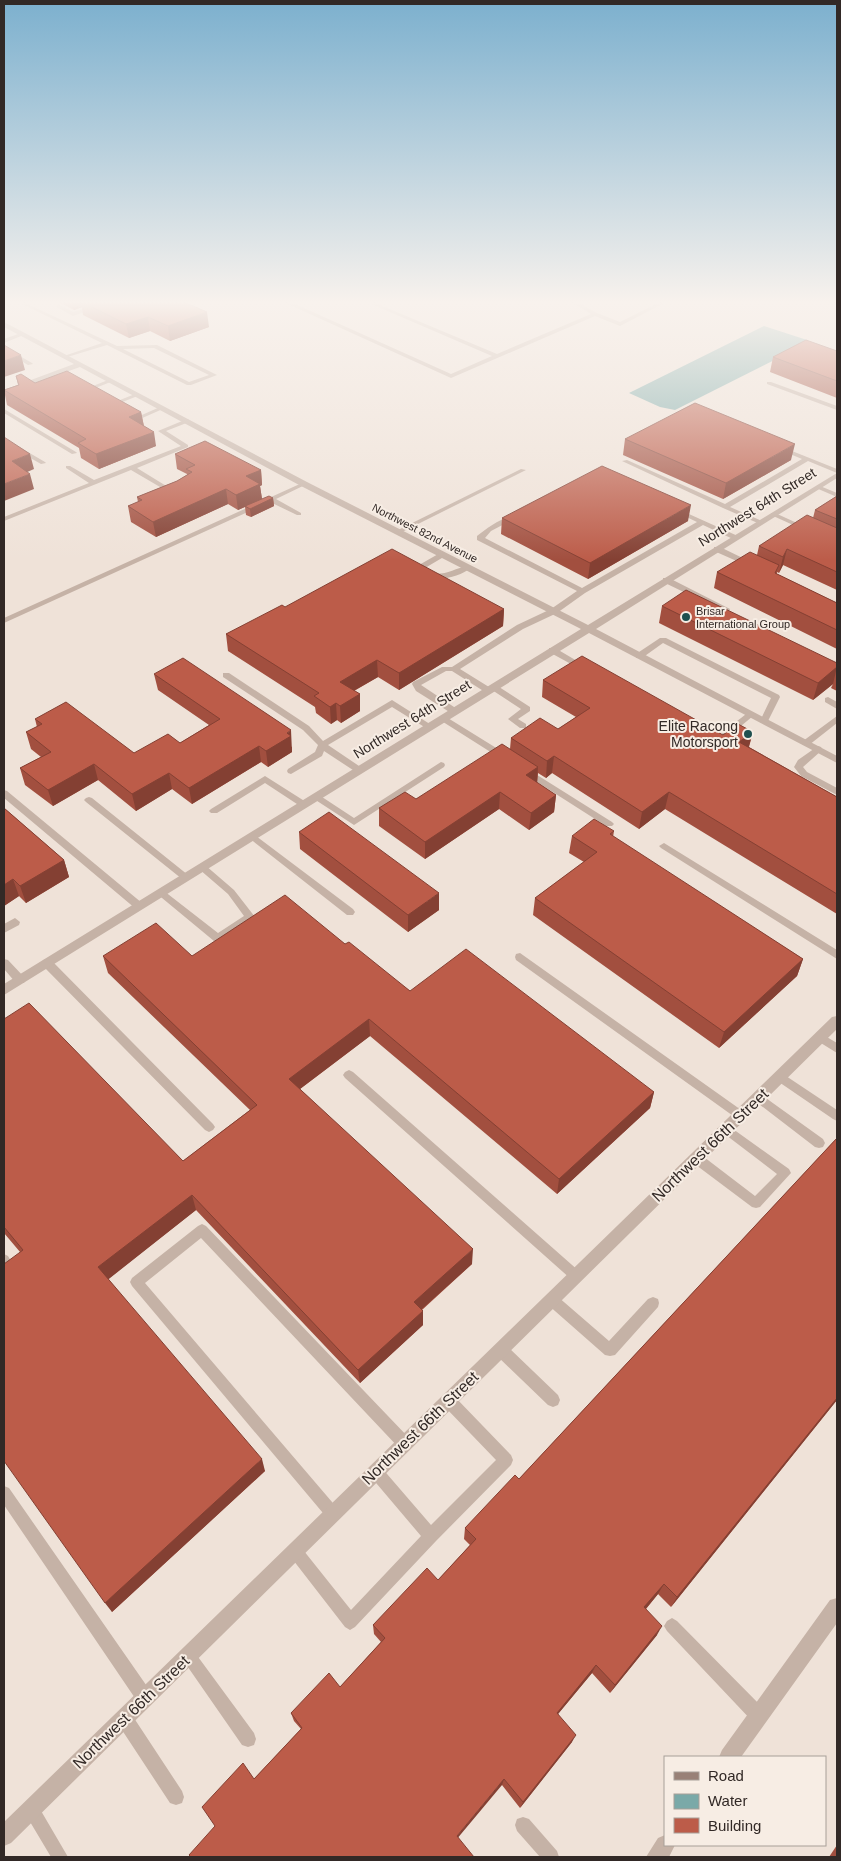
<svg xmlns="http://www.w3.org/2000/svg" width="841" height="1861" viewBox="0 0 841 1861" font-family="Arial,sans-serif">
  <rect width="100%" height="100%" fill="#efe2d8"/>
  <path fill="#7aa9a8" d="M764,326L807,340L808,343L675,410L660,407L629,393Z"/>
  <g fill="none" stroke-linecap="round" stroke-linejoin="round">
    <path fill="#c5b2a6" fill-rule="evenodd" d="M14,300H19L117,346L157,345L217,375L191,385H187L107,345L64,358V356L102,343ZM154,348L209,375L189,382L123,349Z
      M112,300H119L73,316L55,306L60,305L73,312Z
      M279,300H286L451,374L492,356L362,300H368L497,354L591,314L568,300H573L597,313L620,322L664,300H670L620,326L595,316L451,378Z
      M21,333L26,334L4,343V339Z
      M4,347L32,363L33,364L28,365L4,351Z
      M108,380L113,381L88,391L83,390Z
      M767,382H771L837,406V410L767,384Z
      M135,394L140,395L115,405L110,404Z
      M160,407L165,408L140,419L135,418Z
      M4,409L76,452L77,453L72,454L4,413Z
      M187,419L189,420V422L166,431L188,445V447L137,468L176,492V494H172L131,470L4,521V517L89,483L66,468V466H70L94,480L181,446L158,431Z
      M4,438L45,462L46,463L41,464L4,443Z
      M778,447H782L837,469V473L808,461L730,507L762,521L763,522L760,524L723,508L622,461L627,460L725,504L802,459L778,449Z
      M521,469L526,470L400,533L394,532Z
      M302,483L307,484L276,499L301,513V515H297L270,502L4,623V618Z
      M816,486H820L837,493V497L816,488Z
      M676,510H680L740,537L733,539L703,525L585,593L557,613L523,629L460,669L489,687L493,685H496L530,707V711L518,719L526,724V728H520L508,719L521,709L492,690L488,693L485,692L452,671H446L421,685L457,709V713H451L416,691L412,684L413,682L442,667H452L517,625L551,609L577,591L477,540V536C486,529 502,516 514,517V519L491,531L485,538L582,588L697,522L676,512Z
      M771,513H775L808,528L802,529L771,515Z
      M714,547H720L755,564L748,566L714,551Z
      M440,553L447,555L425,568L423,571C441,578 452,570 468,565L472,567C456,580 435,581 416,574L415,572L419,565Z
      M663,578H669L730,609L729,611H723L663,582Z
      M660,638H666L779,695L780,697L767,723H761L760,721L771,698L663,643L642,658H636V654Z
      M549,648H555L589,668L585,670H582L549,652Z
      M223,673H229L309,726L323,741L392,700L433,726L429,729L426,728L392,707L328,745L362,768L363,770L362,772H356L324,751L322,756L291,774L288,773L287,771L288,769L315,752L318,745L303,730L223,677Z
      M828,697L837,702V709L825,702V698Z
      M750,711L754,714L753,716L729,736H723L722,734L723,732Z
      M443,715L506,754L507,756L506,758H500L440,720L439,718Z
      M837,716V723L809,745H803L802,743L803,741Z
      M818,746L821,747L822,749L821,751L803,767L807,772L837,788V795L801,776L794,767L798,760Z
      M441,762L444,763L445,765L444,767L354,825L311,797L313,795H319L354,818Z
      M526,768L612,822L614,824L612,826H606L523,773L522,771L523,769Z
      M265,776L306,802L308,804L306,806H300L265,783L217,813H211L209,811L211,809Z
      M4,790L7,791L142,903L144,906L142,909H136L4,798Z
      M89,797L92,798L188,875L190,877L188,879H182L86,802L84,800L86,798Z
      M252,833L353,909L355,912L353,915H347L249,838L247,836Z
      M664,843L837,950V959L661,848L659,846Z
      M202,864L205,865L234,890L255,917L254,920L218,942L214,941L156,893L161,889L164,891L218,933L244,916L228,894L199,869L197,867Z
      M15,918L20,922L19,925L4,933V924Z
      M520,953L744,1112L746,1115L744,1118L740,1120L736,1118L516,960L515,957L516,954Z
      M4,959L8,960L24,977L25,980L24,983H16L4,969Z
      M47,959L51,960L213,1124L215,1127L213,1130L209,1132L205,1130L43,966L42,963L43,960Z
      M820,1033L837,1043V1053L816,1040L815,1037L816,1034Z
      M349,1070L353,1072L580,1272L582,1276L580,1280L576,1282L572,1280L345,1078L343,1075L345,1072Z
      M780,1072L837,1110V1121L833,1119L776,1080L774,1077L776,1074Z
      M759,1093L823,1139L825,1143L823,1147L819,1148L815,1147L755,1101L753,1098L755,1095Z
      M726,1124L789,1169L791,1173L760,1207L756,1208L752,1207L692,1162L690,1158L692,1154L696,1153L700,1154L755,1196L777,1174L722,1132L720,1129L722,1126Z
      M202,1224L206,1226L410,1439L412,1444L410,1449L405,1451L400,1449L201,1238L145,1283L338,1509L340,1514L338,1519L333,1521L328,1519L132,1286L130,1282L132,1278L198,1226Z
      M4,1254L8,1256L12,1263L8,1269L4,1271Z
      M552,1294L557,1296L609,1341L648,1299L653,1297L658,1299L659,1303L658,1307L615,1355L610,1356L605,1355L547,1304L546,1300L547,1296Z
      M501,1344L506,1345L558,1395L560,1400L558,1405L553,1407L548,1405L496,1355L494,1350L496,1345Z
      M449,1394L454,1396L511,1455L513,1460L511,1465L436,1541L355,1627L350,1630L345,1627L290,1556L288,1551L290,1546L295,1544L300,1546L351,1610L421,1536L371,1477L369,1472L371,1467L376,1465L381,1467L431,1525L496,1460L444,1406L442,1401L444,1396Z
      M4,1486L9,1488L151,1692L153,1698L151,1704L145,1706L139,1704L4,1505Z
      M672,1618L677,1621L765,1710L767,1716L765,1722L759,1724L753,1722L667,1631L664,1626L667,1621Z
      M188,1647L193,1650L254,1733L256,1739L254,1745L248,1747L242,1745L183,1660L180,1655L183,1650Z
      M124,1710L130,1712L182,1791L184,1797L182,1803L176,1805L170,1803L118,1724L116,1718L118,1712Z
      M31,1802L37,1804L68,1857H51L23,1810L25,1804Z
      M523,1817L529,1819L557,1851L559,1857H540L517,1831L515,1825L517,1819Z"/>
    <path fill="#c5b2a6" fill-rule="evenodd" d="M4,322L307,482L588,625L837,473V478L596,629L837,756V763L589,633L4,995V984L581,629L301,486L80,367L4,394V390L74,364L4,327Z
      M837,1016V1029L11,1843L4,1846V1822L832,1017Z
      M837,1598V1623L741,1757H719L722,1750L830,1600Z
      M665,1835V1845H675L669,1857H646L658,1838Z"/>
    <path fill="#998177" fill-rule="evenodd" d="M823,300L837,301V305L824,301Z"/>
  </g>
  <path fill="#a24f3f" d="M55,300H179L209,327L170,341L150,331L129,338L83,315L82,307L74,310Z
    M837,351V398L770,372L773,357Z
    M16,376L35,383L141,412L144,426L156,446L99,469L81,458L79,448L7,405L4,390L18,385Z
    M625,439L791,460L723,499L623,455Z
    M175,454L261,470L262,485L260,486L262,499L273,498L274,506L251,517L246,515L245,507L238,510L228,504L156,537L131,522L128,506L138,502L137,497L177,481L187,475V474L177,469Z
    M837,496V590L783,565L779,573L777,572V574L837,603V649L714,588L717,572L757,555L759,546L813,518L815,510Z
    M502,518L688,521L588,579L501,534Z
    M662,606L837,663V691L831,688L833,684L813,700L659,623Z
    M285,607L504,609L503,626L399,690L378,677L354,691L360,694V711L341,723L337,720L331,724L316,713L315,707L228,651L226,634Z
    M154,674L292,747V752L268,767L261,762L192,804L172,789L136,811L98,780L53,806L25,785L20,768L41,757L31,749L26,732L37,727L35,719L134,753L180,743L209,725L158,690Z
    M543,680L723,735L753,732L749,747L837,797V914L665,809L639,829L552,773L546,778L538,773L537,783L556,795L554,812L529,830L499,809L425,859L379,826V808L416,799L510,749L511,738L558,729L576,717L542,697Z
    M4,808L64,860L69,877L26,903L19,896L4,906Z
    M614,831L613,837L803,959L797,976L719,1048L533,915L535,898L584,862L569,853L572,836Z
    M299,832L439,910L408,932L300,849Z
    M345,944L410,991L654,1092L650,1108L557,1194L370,1036L300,1089L472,1264L422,1310L423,1325L360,1383L196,1210L108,1279L265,1471L112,1612L20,1252L4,1233V1019L183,1161L250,1110L108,973L103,956H192Z
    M837,1138V1400L671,1607L658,1594L646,1609L657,1635L610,1693L592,1673L558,1714L572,1742L520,1808L502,1785L215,1826L254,1779L301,1729L294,1721L291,1713L340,1687L381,1642L374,1634L373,1625L438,1580L470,1545L464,1539L465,1528L519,1479Z
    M837,1845V1857H829Z"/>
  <path fill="#844033" d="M72,300H107L80,301L82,307L74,310Z
    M207,312L209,327L170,341L168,326Z
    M148,317L150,331L129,338L126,324Z
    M21,355L25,370L4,377V361Z
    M141,412L144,427L129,417Z
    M154,432L156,446L99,469L96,454Z
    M795,444L791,460L723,499L726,483Z
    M30,454L34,469L16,477L12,461Z
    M261,470L262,485L260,486L262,499L238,510L236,495L246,476Z
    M30,474L34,489L4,501V484Z
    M226,489L228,504L156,537L153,522Z
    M273,498L274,506L251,517L250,509Z
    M691,505L688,521L588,579L590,563Z
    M787,549L783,565L779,573L783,557Z
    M504,609L503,626L399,690V673Z
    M377,660L378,677L341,698L340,682Z
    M837,667V672L836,671L833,684L813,700L818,683Z
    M360,694V711L341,723L340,706Z
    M336,703L337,720L331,724L330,707Z
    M291,730L292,752L268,767L266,751Z
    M753,732L748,749L739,742Z
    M259,746L261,762L192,804L189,788Z
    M554,756L552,773L546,778L547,761Z
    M94,764L98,780L53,806L48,790Z
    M538,767L537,784L526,775Z
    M169,773L172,789L136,811L132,794Z
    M500,792L499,809L425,859V842Z
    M669,792L665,809L639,829L642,812Z
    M556,795L554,812L529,830L531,813Z
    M64,860L69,877L26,903L20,886Z
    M13,879L19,896L4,906V885Z
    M439,893V910L408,932V915Z
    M803,959L797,976L719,1048L724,1032Z
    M369,1019L370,1036L292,1095L289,1079Z
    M654,1092L650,1108L557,1194L559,1179Z
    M192,1195L196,1210L105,1282L98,1267Z
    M473,1249L472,1264L414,1316V1302Z
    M423,1311V1325L360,1383L358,1370Z
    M837,1398V1400L671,1607L677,1597Z
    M262,1459L265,1471L112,1612L105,1603Z
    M664,1584L658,1594L639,1617L644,1607Z
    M662,1626L657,1635L610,1693L615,1685Z
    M596,1665L592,1673L553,1720L557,1713Z
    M576,1735L572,1742L520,1808L523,1802Z
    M504,1779L502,1785L456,1840L457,1836Z"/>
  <path fill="#bc5c49" stroke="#844033" d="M83,300H179L207,312L168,326L148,317L126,324L80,301Z
    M806,340L837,351V381L773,357Z
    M4,345L21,355L4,361Z
    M67,371L141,412L129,417L154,432L96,454L78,443L86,439L4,390L19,385L16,376L21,374L35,383Z
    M695,403L795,444L726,483L625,439Z
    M4,437L30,454L12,461L30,474L4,484Z
    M205,441L261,470L246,476L260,484L236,495L226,489L153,522L128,506L142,500L137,497L177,481L192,472L186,469L195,465L175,454Z
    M602,466L691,505L590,563L502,518Z
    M269,496L273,498L250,509L245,506Z
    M837,496V519L815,510Z
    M807,515L837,528V572L787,549L783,557L759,546Z
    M392,549L504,609L399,673L377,660L340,682L360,694L340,706L336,703L330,707L314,696L319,693L226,634L282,605L285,607Z
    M750,552L779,565L775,573L837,603V630L717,572Z
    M686,590L837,663V667L818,683L662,606Z
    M582,656L723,735L738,724L753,732L739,742L837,797V894L669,792L642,812L554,756L547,761L511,738L540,718L558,729L590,708L543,680Z
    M183,658L291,730L287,733L291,736L266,751L259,746L189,788L169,773L132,794L94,764L48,790L20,768L51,752L26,732L42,724L35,719L66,702L134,753L168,734L180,743L220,719L154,674Z
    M502,744L538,767L526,775L556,795L531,813L500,792L425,842L379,808L405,792L416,799Z
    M4,808L64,860L20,886L13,879L4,885Z
    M329,812L439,893L408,915L299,832Z
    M594,819L614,831L610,834L803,959L724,1032L535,898L597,852L572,836Z
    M285,895L345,944L349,942L410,991L466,949L654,1092L559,1179L369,1019L289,1079L473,1249L414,1302L423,1311L358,1370L192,1195L98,1267L262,1459L105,1603L4,1461V1264L23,1250L4,1227V1019L29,1003L183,1161L257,1105L103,956L156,923L192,956Z
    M837,1138V1398L677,1597L664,1584L644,1607L662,1626L615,1685L596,1665L557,1713L576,1735L523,1802L504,1779L457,1836L474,1857H191L189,1855L215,1826L202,1807L243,1763L254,1779L302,1728L291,1713L329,1673L340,1687L385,1638L373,1625L427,1568L438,1580L476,1539L465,1528L515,1475L519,1479Z"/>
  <linearGradient id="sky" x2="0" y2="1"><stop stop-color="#7cb0ce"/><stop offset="0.54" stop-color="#f8f2ed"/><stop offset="1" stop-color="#f8f2ed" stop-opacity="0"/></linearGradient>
  <rect width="841" height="560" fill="url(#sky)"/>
  <g fill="#1f504f" stroke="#f7ede4" stroke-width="2">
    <circle cx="686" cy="617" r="5"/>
    <circle cx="748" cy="734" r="5"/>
  </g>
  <g text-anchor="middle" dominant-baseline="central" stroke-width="4" stroke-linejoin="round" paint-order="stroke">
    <g font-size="11" fill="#322926" stroke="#f7ede4">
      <text transform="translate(425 533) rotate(27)">Northwest 82nd Avenue</text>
    </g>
    <g font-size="11" fill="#322926" stroke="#f7ede4" text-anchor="start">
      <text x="696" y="611">Brisar<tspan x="696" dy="13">International Group</tspan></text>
    </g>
    <g font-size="14" fill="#322926" stroke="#f7ede4">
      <text transform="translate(757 507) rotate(-32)">Northwest 64th Street</text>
      <text transform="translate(412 719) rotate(-32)">Northwest 64th Street</text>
    </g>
    <g font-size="14" fill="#322926" stroke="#f7ede4" text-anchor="end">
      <text x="738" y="726">Elite Racong<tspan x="738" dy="16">Motorsport</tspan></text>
    </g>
    <g font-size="16" fill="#322926" stroke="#f7ede4">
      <text transform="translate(710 1145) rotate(-44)">Northwest 66th Street</text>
      <text transform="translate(420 1428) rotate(-44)">Northwest 66th Street</text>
      <text transform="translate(131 1712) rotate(-44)">Northwest 66th Street</text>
    </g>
  </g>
  <rect width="841" height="1861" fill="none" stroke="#322926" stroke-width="10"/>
  <rect x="664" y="1756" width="162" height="90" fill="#f7ede4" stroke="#a89f98"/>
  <rect x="674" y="1772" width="25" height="8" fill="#998177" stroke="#a89f98"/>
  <text x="708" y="1781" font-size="15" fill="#322926">Road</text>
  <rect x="674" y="1794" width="25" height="15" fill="#7aa9a8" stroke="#a89f98"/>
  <text x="708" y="1806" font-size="15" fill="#322926">Water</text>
  <rect x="674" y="1818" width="25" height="15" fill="#bc5c49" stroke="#a89f98"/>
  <text x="708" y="1831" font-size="15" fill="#322926">Building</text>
</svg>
